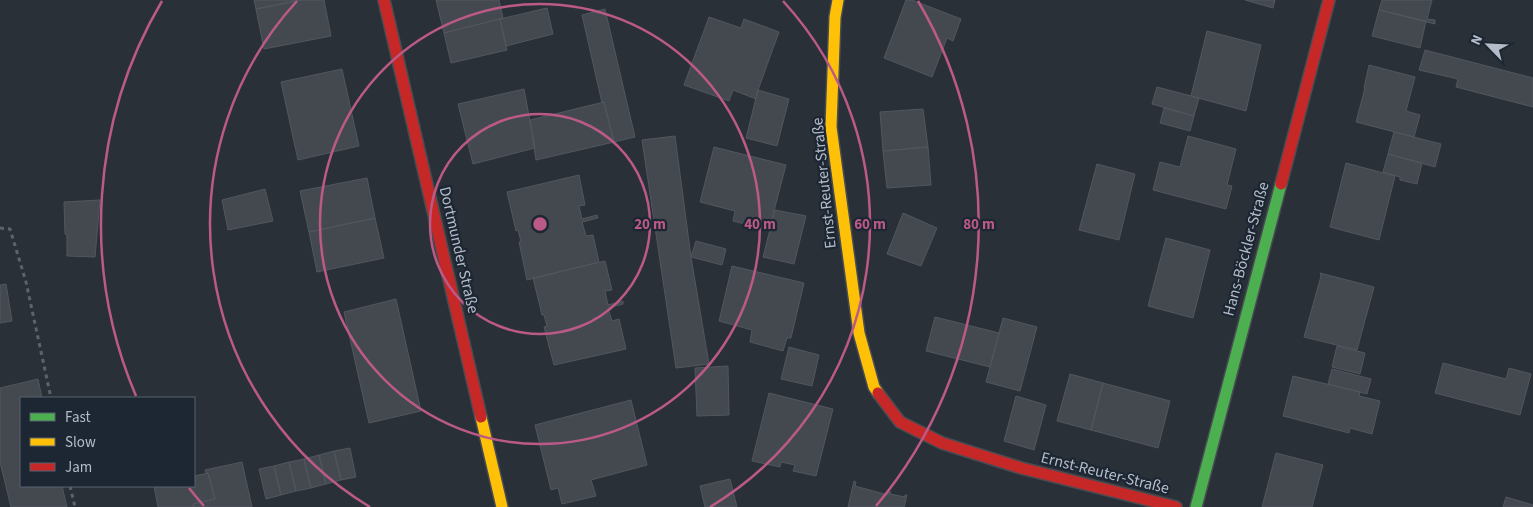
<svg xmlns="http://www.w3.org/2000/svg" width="1533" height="507" viewBox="0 0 1533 507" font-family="'Source Sans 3',sans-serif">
  <rect width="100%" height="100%" fill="#2a3038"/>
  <path fill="#444950" stroke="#52575f" d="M254,0H301L256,9Z
    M301,0H324L331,36L264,49L256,9Z
    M436,0H499L503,18L444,33Z
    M906,0H912L961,19L953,41L947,38L932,77L884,58Z
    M1245,0H1275L1273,8Z
    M1382,0H1432L1427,19L1435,20V24L1379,10Z
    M547,8L553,34L506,46L500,19Z
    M605,9L635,137L614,142L604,102L602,103L582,15Z
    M1379,10L1426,21L1420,48L1372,36Z
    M709,17L741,28L744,19L779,32L758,90L756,99L733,90L729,101L684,85Z
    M500,19L507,50L451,63L444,33Z
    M1207,31L1261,45L1246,111L1191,96Z
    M1425,50L1533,78V107L1456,87L1458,79L1419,70Z
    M1369,65L1415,77L1406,111L1420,115L1414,137L1356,122L1365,88H1364Z
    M342,69L359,146L298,160L281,82Z
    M1157,87L1199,98L1194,116L1152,104Z
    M524,89L535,148L473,164L458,104Z
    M758,90L789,99L777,146L746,138Z
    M604,102L614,142L536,160L530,120Z
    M1164,108L1194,116L1190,131L1160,123Z
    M923,109L928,147L883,151L880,112Z
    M1394,132L1441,144L1435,167L1388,154Z
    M675,136L691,257L709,364L676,368L642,140Z
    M1188,136L1236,149L1227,185L1232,186L1226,209L1153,190L1160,162L1180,167Z
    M714,147L786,165L769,230L733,221L735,211L700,202Z
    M928,147L931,185L887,188L883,151Z
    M1388,154L1422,163L1417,184L1400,180V177L1383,172Z
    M1346,163L1395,176L1379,240L1330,227Z
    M1097,164L1135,174L1119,240L1079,230Z
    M579,175L585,205L579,206L582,219L597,215L598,218L582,222L586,236L593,235L599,262L527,280L519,242H521L518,230L516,231L507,192Z
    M367,178L375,218L309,232L300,191Z
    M265,189L273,221L228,230L222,200Z
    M100,200L95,257L67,256V235L65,234L64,202Z
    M775,210L806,216L794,264L763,257Z
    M903,213L937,228L921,266L887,254Z
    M375,218L384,258L317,272L309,232Z
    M1166,238L1210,250L1193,318L1148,306Z
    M696,241L726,249L722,265L691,257Z
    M605,261L612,290L605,291L608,305L623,301V304L608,308L612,321L619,319L626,349L554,365L544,327L547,326L544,315H542L533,278Z
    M732,266L804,283L791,338H787L783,351L750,342L752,330L719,321Z
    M1320,273L1374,287L1357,350L1304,337L1321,276Z
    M6,284L12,321L0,323V285Z
    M396,299L421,411L369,423L344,312Z
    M935,317L999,333L990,367L926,351Z
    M1003,318L1037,327L1020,391L986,382Z
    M1337,346L1365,353L1360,374L1332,367Z
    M789,347L819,355L812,386L781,379Z
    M1443,363L1506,379L1509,368L1531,374L1520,415L1435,393Z
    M728,366L729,415L697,416L695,368Z
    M1332,369L1371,379L1367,394L1328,384Z
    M1070,374L1103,383L1091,430L1057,421Z
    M1293,376L1360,392L1359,396L1380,401L1372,434L1350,428L1349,433L1283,416Z
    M38,379L42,398H21V486H62L67,507H11L0,462V388Z
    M1103,383L1170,401L1158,448L1091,430Z
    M769,393L833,409L816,476L793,471L795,465L781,462L780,467L752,461Z
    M1016,396L1046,405L1034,450L1004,441Z
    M631,400L647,465L591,480L596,496L562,504L558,488L551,490L535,425Z
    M350,448L356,477L341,480L334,451Z
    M334,451L341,480L326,484L319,455Z
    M1276,453L1323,465L1312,507H1262Z
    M319,455L326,484L311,488L304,459Z
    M304,459L311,488L296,491L289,462Z
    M242,462L252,507H194L193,504L215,499L208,473H206L205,470Z
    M289,462L296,491L281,495L274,466Z
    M274,466L281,495L266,499L259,469Z
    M208,473L215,499L193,504L194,507H158L154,486H194V476Z
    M730,479L737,507H705L700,486Z
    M854,481L856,482L855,486L888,495V492H891L890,494L905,497V495H907L904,507H848Z
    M1506,497L1533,505V507H1503Z"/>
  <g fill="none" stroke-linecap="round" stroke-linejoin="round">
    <defs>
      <path id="fast" d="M1196,507L1281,184"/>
      <path id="slow" d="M838,0L835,17L831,127L859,333L874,387L878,393
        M481,417L502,507"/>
      <path id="jam" d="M384,0L481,417
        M1281,184L1329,0
        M878,393L900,422L942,443L1021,468L1176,507"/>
    </defs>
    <use href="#fast" stroke="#484c53" stroke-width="14"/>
    <use href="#slow" stroke="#484c53" stroke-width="14"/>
    <use href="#jam" stroke="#484c53" stroke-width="14"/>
    <path stroke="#5d636a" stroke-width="3" stroke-dasharray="4 4" stroke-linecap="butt" d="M0,228L10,229L26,282L51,398
      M70,486L75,507"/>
    <use href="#fast" stroke="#4caf50" stroke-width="11"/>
    <use href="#slow" stroke="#ffc107" stroke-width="11"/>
    <use href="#jam" stroke="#c62828" stroke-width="11"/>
  </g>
  <g fill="none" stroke="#bc5a87" stroke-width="2.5">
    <circle cx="540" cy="224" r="110"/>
    <circle cx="540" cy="224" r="220"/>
    <path d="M370 507A330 330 0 0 1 297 1M783 1A330 330 0 0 1 710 507"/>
    <path d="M204 506A439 439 0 0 1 189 488M136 396A439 439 0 0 1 162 1M918 1A439 439 0 0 1 876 506"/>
  </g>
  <g text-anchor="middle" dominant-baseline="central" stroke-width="4.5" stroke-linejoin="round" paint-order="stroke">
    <g font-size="16" fill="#b4bcc9" stroke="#1d2633">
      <text transform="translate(824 183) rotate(-96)">Ernst-Reuter-Straße</text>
      <text transform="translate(1246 249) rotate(-75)">Hans-Böckler-Straße</text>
      <text transform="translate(459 250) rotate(77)">Dortmunder Straße</text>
      <text transform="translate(1105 473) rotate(14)">Ernst-Reuter-Straße</text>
    </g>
  </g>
  <circle cx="540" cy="224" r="8" fill="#bc5a87" stroke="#1d2633" stroke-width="2.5"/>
  <g font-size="15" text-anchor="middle" font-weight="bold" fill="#bc5a87" stroke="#1d2633" stroke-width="4.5" stroke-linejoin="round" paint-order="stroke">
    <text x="650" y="229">20 m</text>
    <text x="760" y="229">40 m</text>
    <text x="870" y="229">60 m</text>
    <text x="979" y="229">80 m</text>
  </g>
  <rect x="20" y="397" width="175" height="90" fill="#1d2633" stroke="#59626f"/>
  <rect x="30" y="413" width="25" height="8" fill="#4caf50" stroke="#59626f"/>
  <text x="65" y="422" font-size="15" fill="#b4bcc9">Fast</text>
  <rect x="30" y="438" width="25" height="8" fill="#ffc107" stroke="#59626f"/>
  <text x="65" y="447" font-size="15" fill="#b4bcc9">Slow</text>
  <rect x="30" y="463" width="25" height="8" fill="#c62828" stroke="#59626f"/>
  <text x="65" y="472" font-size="15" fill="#b4bcc9">Jam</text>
  <g transform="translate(1488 45) rotate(294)" stroke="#1d2633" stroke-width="4" paint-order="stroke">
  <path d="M0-4L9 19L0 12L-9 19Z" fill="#b4bcc9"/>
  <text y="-8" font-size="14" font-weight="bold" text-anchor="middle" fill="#b4bcc9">N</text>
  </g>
</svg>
